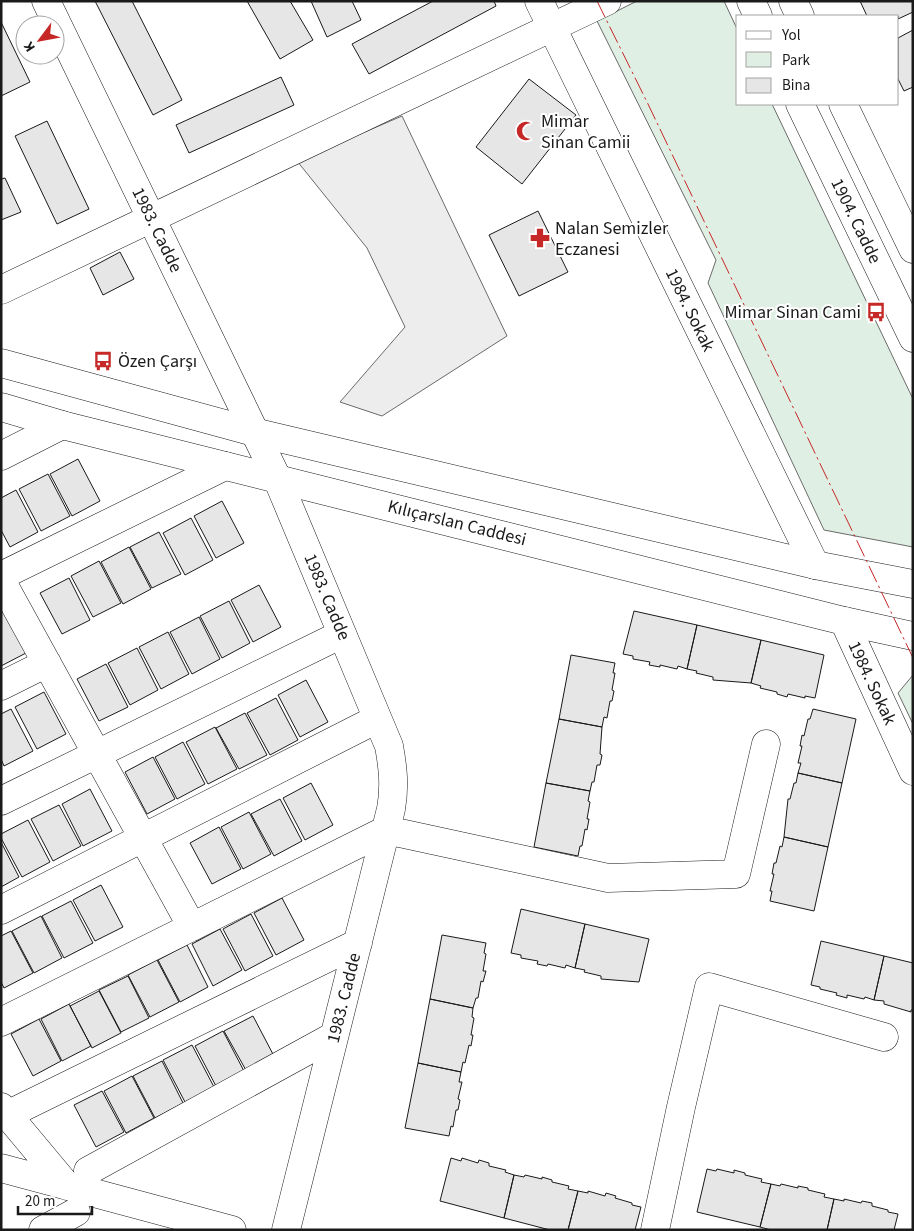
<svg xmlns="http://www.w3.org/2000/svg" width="914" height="1231" viewBox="0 0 914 1231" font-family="'Source Sans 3',sans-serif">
  <rect width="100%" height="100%" fill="#fff"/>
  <path fill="#e0efe3" stroke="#6a6a6a" d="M637,1H724L738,31V104H772L913,399V547L824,530L708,283L716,260L597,21Z
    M913,675V724L898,693Z"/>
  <path fill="#ededed" stroke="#6a6a6a" d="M402,116L507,336L382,416L340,402L405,327L367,248L297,161Z"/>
  <path fill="#e6e6e6" stroke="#1a1a1a" d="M95,1H132L182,100L153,115Z
    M247,1H290L313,40L280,59Z
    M311,1H352L361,20L327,37Z
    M433,1H494L496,6L369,74L352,44Z
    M860,1H913V12L898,19V16H867Z
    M1,22L30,82L1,96Z
    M913,30V87L904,91L898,79V38Z
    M281,77L294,105L189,153L176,125Z
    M529,79L576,115L522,184L476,147Z
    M47,121L89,209L57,224L15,136Z
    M5,178L21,212L1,220V179Z
    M538,211L568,272L519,296L489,235Z
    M120,252L134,279L103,295L90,268Z
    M78,459L100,501L72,516L50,474Z
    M48,474L70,516L41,531L19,489Z
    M16,490L38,532L10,547L1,530V498Z
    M222,501L244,543L216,558L194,516Z
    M191,518L213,560L185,575L163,533Z
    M159,532L181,574L152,588L130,547Z
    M129,547L151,589L123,604L101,562Z
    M99,561L121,603L93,617L71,576Z
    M69,578L90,620L62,634L40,593Z
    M259,585L281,627L253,642L231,600Z
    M229,601L250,643L222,658L200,616Z
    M634,611L697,625L687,669L678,666L677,669L660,665V667L649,665L650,662L633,659V656L623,654Z
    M4,612L26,653L1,666V613Z
    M199,617L220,659L192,674L170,632Z
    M697,625L761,640L751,683L713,680V677L696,673L697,671L687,669Z
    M168,632L189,674L161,689L139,647Z
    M761,640L824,655L815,698L805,696V698L788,694L787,697L777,694V692L760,688L761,686L751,683Z
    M137,648L158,690L130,705L108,663Z
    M571,655L615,663L613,673H615L612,690L614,691L612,701H610L607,718L604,717L602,727L559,719Z
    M106,664L128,707L99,721L77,679Z
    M306,680L328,722L300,737L278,695Z
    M44,692L66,734L37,749L15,707Z
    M276,698L298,740L270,755L247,713Z
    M11,709L33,751L4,766L1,759V714Z
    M813,709L856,719L842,783L798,773L801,763H798L802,746H800L802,735L804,736L808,719H810Z
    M245,713L267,755L239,769L216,728Z
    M559,719L602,727L600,754L602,755L600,765H597L594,782H592L590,791L546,783Z
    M215,727L237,769L208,784L186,742Z
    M183,742L205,784L177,799L155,757Z
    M153,757L175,799L147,814L125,772Z
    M798,773L842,783L828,847L784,837L788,799H790L794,783H796Z
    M311,783L333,825L305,840L283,798Z
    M546,783L590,791L588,801L590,802L587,819H589L587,830L585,829L582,846H580L578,856L534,847Z
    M90,789L112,831L83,846L62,804Z
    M280,799L302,841L274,856L251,814Z
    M59,805L81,846L53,861L31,819Z
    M249,812L271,854L243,869L221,827Z
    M28,820L50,862L22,877L1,838V834Z
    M219,827L241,869L212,884L190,843Z
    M784,837L828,847L814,911L770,901L772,891H770L774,874H772L774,863H776L780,846L782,847Z
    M1,842L19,877L1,887Z
    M101,885L123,927L95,941L73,900Z
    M282,898L304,940L276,955L254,913Z
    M71,901L93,943L64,958L42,916Z
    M521,909L585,924L575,968L566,965L565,968L548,964L547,966L537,964L538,961L521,958V955L511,953Z
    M251,914L273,956L245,971L223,929Z
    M41,916L62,958L34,973L12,931Z
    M585,924L649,939L639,982L601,979V976L584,972L585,970L575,968Z
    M220,929L242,970L213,986L192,944Z
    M11,931L33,973L4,988L1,982V936Z
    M442,935L486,943L484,953L486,954L483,971H486L483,982L481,981L478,998H476L473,1008L430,999Z
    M821,941L884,956L874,1000L865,997L864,999L847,995V998L836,995L837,993L820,989V987L811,985Z
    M187,945L208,987L180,1002L158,960Z
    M884,956L913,963V1010H911V1012L884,1004V1001L874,1000Z
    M157,960L179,1002L150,1017L128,975Z
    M128,976L149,1018L121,1032L99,990Z
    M99,991L121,1033L92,1048L70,1006Z
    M430,999L473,1008L472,1017L474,1018L471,1035H473L471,1046L469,1045L465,1063L463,1062L461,1072L418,1063Z
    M69,1004L91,1046L62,1061L41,1019Z
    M253,1016L275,1058L247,1072L224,1031Z
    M39,1019L61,1061L33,1076L11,1034Z
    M223,1031L245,1073L217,1088L195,1046Z
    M192,1045L214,1087L185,1102L163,1060Z
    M162,1061L183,1103L155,1118L133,1076Z
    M418,1063L461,1072L459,1082H462L458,1099L460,1100L458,1110H456L453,1127L451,1126L449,1136L405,1128Z
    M132,1076L154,1118L126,1133L104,1091Z
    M102,1091L124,1132L96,1147L74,1105Z
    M451,1158L461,1161L462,1158L478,1163L479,1160L489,1163V1166L506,1170L505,1172L514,1175L504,1218L440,1201Z
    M707,1169L716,1171L717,1169L734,1173V1170L745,1173V1175L762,1179L761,1182L771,1184L760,1227L697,1212Z
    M514,1175L524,1177L525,1175L542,1179V1177L552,1180V1182L569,1186L568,1189L578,1191L568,1230H550L504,1218Z
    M771,1184L780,1186L781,1184L798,1188V1186L808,1188V1190L825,1194L824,1197L834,1199L827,1230H771L760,1227Z
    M578,1191L588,1193V1191L605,1196L606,1193L616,1196L615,1198L632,1203V1205L641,1207L635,1230H568Z
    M834,1199L844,1201V1199L861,1203L862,1201L872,1203V1206L888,1210V1212L898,1214L894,1230H827Z"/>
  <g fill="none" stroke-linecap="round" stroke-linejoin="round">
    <defs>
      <path id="minor" d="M46,1L277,478L389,746C393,768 395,787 391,809L286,1230
        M539,1L815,565
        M1,290L607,1
        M1,456L62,425
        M1,576L225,466
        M1,580L192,927
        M844,621L913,771
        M1,686L47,663
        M1,801L342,634
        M1,910L377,719
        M1,1022L386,830L608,878L736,874L766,744
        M1,1107L67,1186
        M7,1115L358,943
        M1,1168L232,1230
        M88,1171L334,1036
        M43,1230L76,1212
        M655,1230L681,1107L709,987L884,1037"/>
      <path id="major" d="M751,1L758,16
        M793,1L800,16
        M800,104L913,338
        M843,104L913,249
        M1,363L254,432L815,565L913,584
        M1,407L62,425L844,621L913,636"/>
    </defs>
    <use href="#minor" stroke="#1a1a1a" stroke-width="29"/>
    <use href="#major" stroke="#1a1a1a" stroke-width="29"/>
    <use href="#minor" stroke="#fff" stroke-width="28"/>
    <use href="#major" stroke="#fff" stroke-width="28"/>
    <path stroke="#c62828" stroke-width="1" stroke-dasharray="18 4 2.5 4" stroke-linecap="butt" d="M597,1L648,104L913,658"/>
  </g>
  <defs>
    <symbol id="mosque-bare" viewBox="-9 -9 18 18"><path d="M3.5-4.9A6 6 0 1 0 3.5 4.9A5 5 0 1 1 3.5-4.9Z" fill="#c62828" stroke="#fff" stroke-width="2.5" paint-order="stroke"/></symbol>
    <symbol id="pharmacy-bare" viewBox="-9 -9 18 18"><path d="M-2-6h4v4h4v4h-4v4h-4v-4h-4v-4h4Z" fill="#c62828" stroke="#fff" stroke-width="2.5" paint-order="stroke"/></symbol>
    <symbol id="bus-bare" viewBox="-9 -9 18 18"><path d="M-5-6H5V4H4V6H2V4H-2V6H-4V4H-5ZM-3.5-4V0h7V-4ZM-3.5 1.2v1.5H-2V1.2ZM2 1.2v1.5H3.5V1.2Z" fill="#c62828" stroke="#fff" stroke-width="2.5" paint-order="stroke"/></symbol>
  </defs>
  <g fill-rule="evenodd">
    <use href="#mosque-bare" x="512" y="117" width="28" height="28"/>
    <use href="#pharmacy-bare" x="526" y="224" width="28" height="28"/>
    <use href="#bus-bare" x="862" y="298" width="28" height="28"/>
    <use href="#bus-bare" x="89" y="347" width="28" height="28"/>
  </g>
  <g text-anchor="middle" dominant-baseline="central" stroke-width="4" stroke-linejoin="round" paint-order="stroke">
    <g font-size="18" fill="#1a1a1a" stroke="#fff" text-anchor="start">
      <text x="541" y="121">Mimar<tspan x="541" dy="21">Sinan Camii</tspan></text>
      <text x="555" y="228">Nalan Semizler<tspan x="555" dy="21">Eczanesi</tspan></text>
      <text x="861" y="312" text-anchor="end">Mimar Sinan Cami</text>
      <text x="118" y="361">Özen Çarşı</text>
    </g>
    <g font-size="18" fill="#1a1a1a" stroke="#fff">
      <text transform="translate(856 221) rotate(64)">1904. Cadde</text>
      <text transform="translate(157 230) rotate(64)">1983. Cadde</text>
      <text transform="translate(690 310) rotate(64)">1984. Sokak</text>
      <text transform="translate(457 523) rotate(14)">Kılıçarslan Caddesi</text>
      <text transform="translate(327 597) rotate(67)">1983. Cadde</text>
      <text transform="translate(872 683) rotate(65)">1984. Sokak</text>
      <text transform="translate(344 998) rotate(-76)">1983. Cadde</text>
    </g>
  </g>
  <rect width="914" height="1231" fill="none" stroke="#1a1a1a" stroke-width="5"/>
  <rect x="736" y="15" width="162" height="90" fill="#ffffff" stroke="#a3a3a3"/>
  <rect x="746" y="31" width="25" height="8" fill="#ffffff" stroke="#a3a3a3"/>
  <text x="782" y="40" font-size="15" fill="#1a1a1a">Yol</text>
  <rect x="746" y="52" width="25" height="15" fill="#e0efe3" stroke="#a3a3a3"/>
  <text x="782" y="65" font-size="15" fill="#1a1a1a">Park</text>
  <rect x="746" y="78" width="25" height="15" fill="#e6e6e6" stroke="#a3a3a3"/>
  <text x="782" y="90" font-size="15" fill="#1a1a1a">Bina</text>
  <g transform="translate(40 40) rotate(238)"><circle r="24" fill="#ffffff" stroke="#a3a3a3"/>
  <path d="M0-4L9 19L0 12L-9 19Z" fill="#c62828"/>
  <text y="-8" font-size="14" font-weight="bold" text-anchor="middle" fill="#1a1a1a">K</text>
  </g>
  <path d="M18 1206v8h74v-8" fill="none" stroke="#1a1a1a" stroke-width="2.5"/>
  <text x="25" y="1206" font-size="15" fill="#1a1a1a" stroke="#ffffff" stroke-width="4" paint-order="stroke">20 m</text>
</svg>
